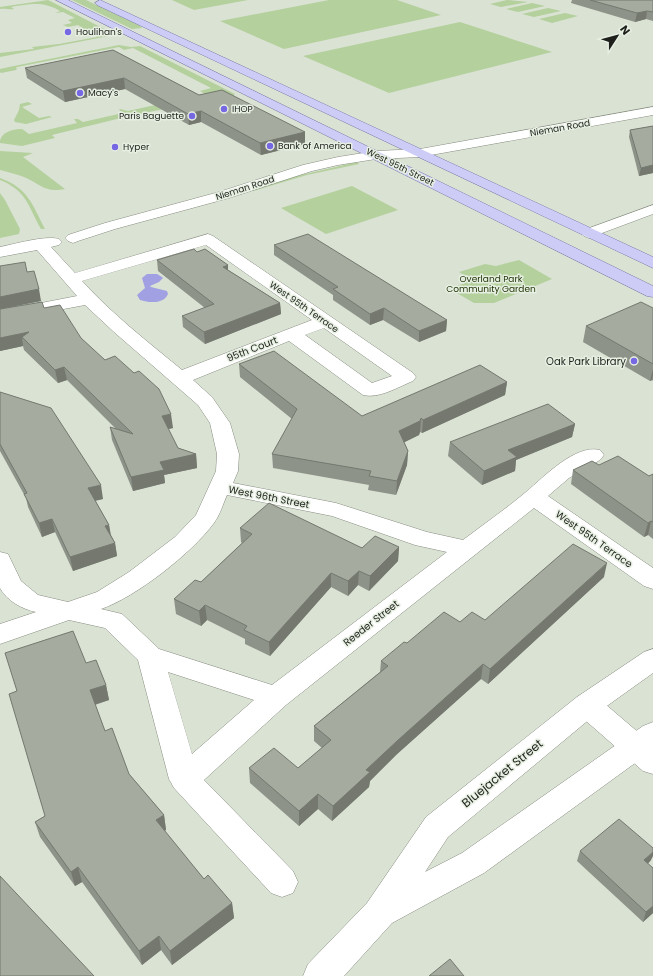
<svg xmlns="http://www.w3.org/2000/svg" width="653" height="976" viewBox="0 0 653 976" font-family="Poppins,sans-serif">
  <rect width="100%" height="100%" fill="#dae2d4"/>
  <path fill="#b4d09c" d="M48,0L50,1L114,34L109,36L0,57V53L34,49L32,47L59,44L97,37L78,25L68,27L63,25L72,23L68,20L75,18L63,12L55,13L60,11C42,1 32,4 11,7L14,9C10,10 5,8 0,9V7Z
    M72,0H86L139,25L142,28L132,29Z
    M172,0H248L194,10Z
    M329,0H397L441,15L284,49L220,21Z
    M507,0L528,2L501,7L490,4Z
    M532,3L545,6L518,12L506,9Z
    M548,8L561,11L534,17L522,14Z
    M565,13L578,16L552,23L539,19Z
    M460,22L552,52L389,93L303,56Z
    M119,45L131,47L140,46L235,94L233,96L133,115L52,135L55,138L22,146L0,143C0,132 13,129 22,129L29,134L77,123L74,119H78L83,122L123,113L119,110L120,109L128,111L205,94L200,91L211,88L133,48L124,50L119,47L17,67L16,68L17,69L16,70L1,73L0,72V69L9,67Z
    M28,102L32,104L22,107L39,118L49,116L52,117L26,124L15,122L14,120L19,110L20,104Z
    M0,151L33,153L23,157L65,189C44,193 41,184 24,177C16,174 8,172 0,170Z
    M357,162L359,164L307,175L253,191L251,190L288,178Z
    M0,178C28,188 32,204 45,229H41C28,206 27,191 0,180Z
    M352,186L398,210L326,234L281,208Z
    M0,193L5,200L20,229L19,234L0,238Z
    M519,260L552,279L494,303H474L450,289L472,280L459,272L485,264L496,266Z"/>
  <path fill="#a1a0e3" d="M147,274H157L162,277L163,278L159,282L150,286L151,287L167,291L168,294C164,304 150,303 140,300L137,295L145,288L142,278Z"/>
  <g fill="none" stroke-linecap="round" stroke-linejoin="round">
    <defs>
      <path id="street" d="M653,107V115L420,157L376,159L338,165L312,171L229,198L115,229L78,241L73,243L68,241L65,238L68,235L105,223L219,192L303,165L338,157L376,151L420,149Z
        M653,205V214L594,236L589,238L584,236L581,233L584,230Z
        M208,234L213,236L413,373L416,377L413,381C398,387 379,399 363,395L289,341L193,380L212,397L230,423L239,454L238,471L233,483L336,503L427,532L463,540C484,524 506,509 526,492C544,477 575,444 600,450L604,455L600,460L569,478L548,496L653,568V589L644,586L534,508L286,705L204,780L293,871L298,882L293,893L282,897L271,893L174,788L169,779L138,660L105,628L69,620L0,644V624L36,612C22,609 7,601 0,588V552L8,554L21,581L38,595L68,602L97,592L129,572L175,537L196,515L216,471L217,454L210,423L198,405L114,332L85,305L0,321V311L77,296L37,250L0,257V247C15,244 46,235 59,239L62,242L59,245L51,247L75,273ZM206,245L312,320L182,370C148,342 112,314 82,281ZM324,328L392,376L372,383L305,335ZM227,495L332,516L415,545L447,552L272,685L159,649L122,614L101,609C136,597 192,553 214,523C220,515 223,504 227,495ZM168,672L254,700L192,754Z
        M587,694L597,697L653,745V774L643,771L577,713L573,705L577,697Z"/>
      <path id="secondary" d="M653,649V673L597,713L448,837L425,872L462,853L643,726L653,722V750L484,873L392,923L344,976H303L308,964L367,903L426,817L577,697L644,652Z"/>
      <path id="primary" d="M56,0H68L653,286V297L647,296Z
        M100,0L653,257V268L97,5L95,3Z"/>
    </defs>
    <use href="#street" stroke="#878d81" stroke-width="1"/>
    <use href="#secondary" stroke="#878d81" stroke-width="1"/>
    <use href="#primary" stroke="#797aa7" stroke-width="1"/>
    <use href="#street" fill="#fff" fill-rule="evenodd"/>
    <use href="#secondary" fill="#fff" fill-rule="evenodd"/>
    <use href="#primary" fill="#cdccf7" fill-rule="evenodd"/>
  </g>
  <path fill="#8e9389" d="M572,0H653V21L646,19L635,22L571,3Z
    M113,50L199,95L305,132V144L261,155L201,122L189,125L125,89L65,102L27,78L25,68Z
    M653,126V173L639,176L629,137L630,130Z
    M274,245L447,320L446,331L419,342L383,320L370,325L333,300V295L274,255Z
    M197,252L228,270L280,303L281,314L205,344L183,327L182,316L205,308L158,271L157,260Z
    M0,266L27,272L41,301L16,306L44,308L81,338L173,428L168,429L178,448L196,454L197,468L164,475L165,483L133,491L112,440L110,427L116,429L67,380L58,383L24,350L23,346L0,351Z
    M653,308V381L652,380L650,381L583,342L586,326Z
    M239,364L362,416L507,382L505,395L422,433L420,432L419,435L404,442L408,451L407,465L396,495L368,490L369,485L273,468L272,454L292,419L240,377Z
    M0,392L103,499L95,500L109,525L111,535L115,543L117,556L73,571L55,532L42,537L28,507L26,498L0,451Z
    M575,424L572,437L516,460L515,471L482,485L448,456L450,442Z
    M599,465L649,476L653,474V539L648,535L644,537L571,484L573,470Z
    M240,528L362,548L399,547L398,561L369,591L358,585L348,596L331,587L270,656L245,644V639L207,620L201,626L176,614L174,599L201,582L242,543L241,542Z
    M604,577L488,684L481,679L396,755L370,781L369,787L332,821L318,809L299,826L250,783L249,768H298L322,748L314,741V726L380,672L381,661L407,643L460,622L485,620Z
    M86,663L106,685L109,700L95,705L105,731L129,774L164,815L166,830L164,831L204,879L232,903L234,918L172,965L161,950L142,965L82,882L75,886L40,837L35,822L45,816Z
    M580,851L651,860L648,864L653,913L643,922L577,861Z"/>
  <path fill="#74786f" d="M647,11L646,19L635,22L637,13Z
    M124,78L125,89L65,102L63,91Z
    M201,111V122L189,125L188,114Z
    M305,132V144L261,155L260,143Z
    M653,165V173L639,176L641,168Z
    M228,265V276L223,267Z
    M39,289L41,301L0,309V297Z
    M280,303L281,314L205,344L204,332Z
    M384,308L383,320L370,325V314Z
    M447,320L446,331L419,342V331Z
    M29,332L22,337L23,346L0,351V338Z
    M64,367L67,380L58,383L55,370Z
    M653,369V375L652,380L650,381Z
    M507,382L505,395L422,433L423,420Z
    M171,414L173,428L164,430L162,416Z
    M421,418L420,432L419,435L399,445V431Z
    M575,424L572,437L516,460L515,471L482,485L484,471L508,450Z
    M408,451L407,465L396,495L397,481Z
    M196,454L197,468L164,475L165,483L133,491L131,477L160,462Z
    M101,485L103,499L91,502L88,488Z
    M52,519L55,532L42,537L39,523Z
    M651,521L648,535L644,537L648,523Z
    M109,525L111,538L105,526Z
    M115,543L117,556L73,571L70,557Z
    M399,547L398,561L369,591L370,576Z
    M607,563L604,577L488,684L490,669Z
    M359,571L358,585L348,596V581Z
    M331,573V587L270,656L269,642Z
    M205,605L207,620L201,626L199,611Z
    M483,664L481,679L396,755L370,781L369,787L332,821L333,806L366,770L397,741Z
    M106,685L109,700L93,705L90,690Z
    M318,794V809L299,826V811Z
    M164,815L166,830L158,835L156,820Z
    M653,852V856L651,860L640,871L644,860Z
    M78,867L82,882L75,886L71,872Z
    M232,903L234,918L172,965L170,951Z
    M653,906V913L643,922L646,912Z
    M159,936L161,950L142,965L139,951Z"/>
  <path fill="#a5ab9f" stroke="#74786f" d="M590,0H653V12L647,11L637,13Z
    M113,50L199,95L222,90L305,132L260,143L201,111L188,114L124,78L63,91L25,68Z
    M653,126V165L641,168L630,130Z
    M308,234L447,320L419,331L384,308L370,314L333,289L338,287L274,245Z
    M194,249L197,252L205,249L228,265L223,267L280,303L204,332L182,316L214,304L157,260Z
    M25,262L27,272L34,271L39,289L0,297V266Z
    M42,302L44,308L60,305L81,338L105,360L115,356L134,373L139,371L159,389L171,414L162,416L178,448L196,454L160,462L164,470L131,477L110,427L133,434L64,367L55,370L22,337L29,332L0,338V309Z
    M641,302L653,308V364L586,326Z
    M274,351L362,416L480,365L507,382L423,420L421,418L420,421L399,431L408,451L397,481L369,476L371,471L272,454L297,409L239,364Z
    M0,392L51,408L101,485L88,488L109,525L105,526L115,543L70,557L52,519L39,523L24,494L27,493L0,444Z
    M548,404L575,424L508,450L517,457L484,471L450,442Z
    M618,456L649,476L653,474V522L651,521L648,523L573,470L592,461L599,465Z
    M269,503L362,548L375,536L399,547L370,576L359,571L348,581L331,573L269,642L244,630L247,626L205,605L199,611L174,599L195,580L201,582L252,534L240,528Z
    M573,544L607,563L490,669L483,664L397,741L366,770L370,772L333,806L318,794L299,811L249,768L274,748L298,768L331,740L314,726L388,666L381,661L404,642L407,643L444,612L460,622L472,612L485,620Z
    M73,631L86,663L96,660L106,685L90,690L105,731L112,728L129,774L164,815L156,820L204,879L208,875L232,903L170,951L159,936L139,951L78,867L71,872L35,822L45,816L9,694L17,691L5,653Z
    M619,819L653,848V852L644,860L653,868V906L646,912L580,851Z
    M0,876L94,976H0Z
    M450,959L464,976H429Z"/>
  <g fill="#7668e3" stroke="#e7efe2" stroke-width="1.5">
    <circle cx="68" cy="32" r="4"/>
    <circle cx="80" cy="93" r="4"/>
    <circle cx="224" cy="109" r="4"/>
    <circle cx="192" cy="116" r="4"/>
    <circle cx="270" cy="146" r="4"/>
    <circle cx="115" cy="147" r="4"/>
    <circle cx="634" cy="361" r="4"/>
  </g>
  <g text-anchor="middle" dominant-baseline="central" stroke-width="3" stroke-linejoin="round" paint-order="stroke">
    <g font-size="9" fill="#1d201b" stroke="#e7efe2" text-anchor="start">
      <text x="76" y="32">Houlihan's</text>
      <text x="88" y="93">Macy's</text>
      <text x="232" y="109">IHOP</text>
      <text x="184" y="116" text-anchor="end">Paris Baguette</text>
      <text x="278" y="146">Bank of America</text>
      <text x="123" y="147">Hyper</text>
    </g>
    <g font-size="9" fill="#1d201b" stroke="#e7efe2">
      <text transform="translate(560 128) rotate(-10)">Nieman Road</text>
      <text transform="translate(400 167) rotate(26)">West 95th Street</text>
      <text transform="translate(245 188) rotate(-18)">Nieman Road</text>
      <text transform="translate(304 307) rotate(35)">West 95th Terrace</text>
    </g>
    <g font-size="9" fill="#1c3101" stroke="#e7efe2">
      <text x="491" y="279">Overland Park<tspan x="491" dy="10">Community Garden</tspan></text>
    </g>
    <g font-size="10" fill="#1d201b" stroke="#e7efe2">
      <text transform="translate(252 349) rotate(-21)">95th Court</text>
      <text transform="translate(269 497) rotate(11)">West 96th Street</text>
      <text transform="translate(594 539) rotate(35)">West 95th Terrace</text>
      <text transform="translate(371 623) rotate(-38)">Reeder Street</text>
    </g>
    <g font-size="10" fill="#1d201b" stroke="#e7efe2" text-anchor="end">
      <text x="626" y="361">Oak Park Library</text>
    </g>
    <g font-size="12" fill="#1d201b" stroke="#e7efe2">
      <text transform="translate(502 773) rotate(-39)">Bluejacket Street</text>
    </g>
  </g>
  <g transform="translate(617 36) rotate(54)" stroke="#e7efe2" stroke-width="3" paint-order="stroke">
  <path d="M0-3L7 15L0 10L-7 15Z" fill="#1d201b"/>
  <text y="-6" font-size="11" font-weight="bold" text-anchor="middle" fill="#1d201b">N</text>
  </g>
</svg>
